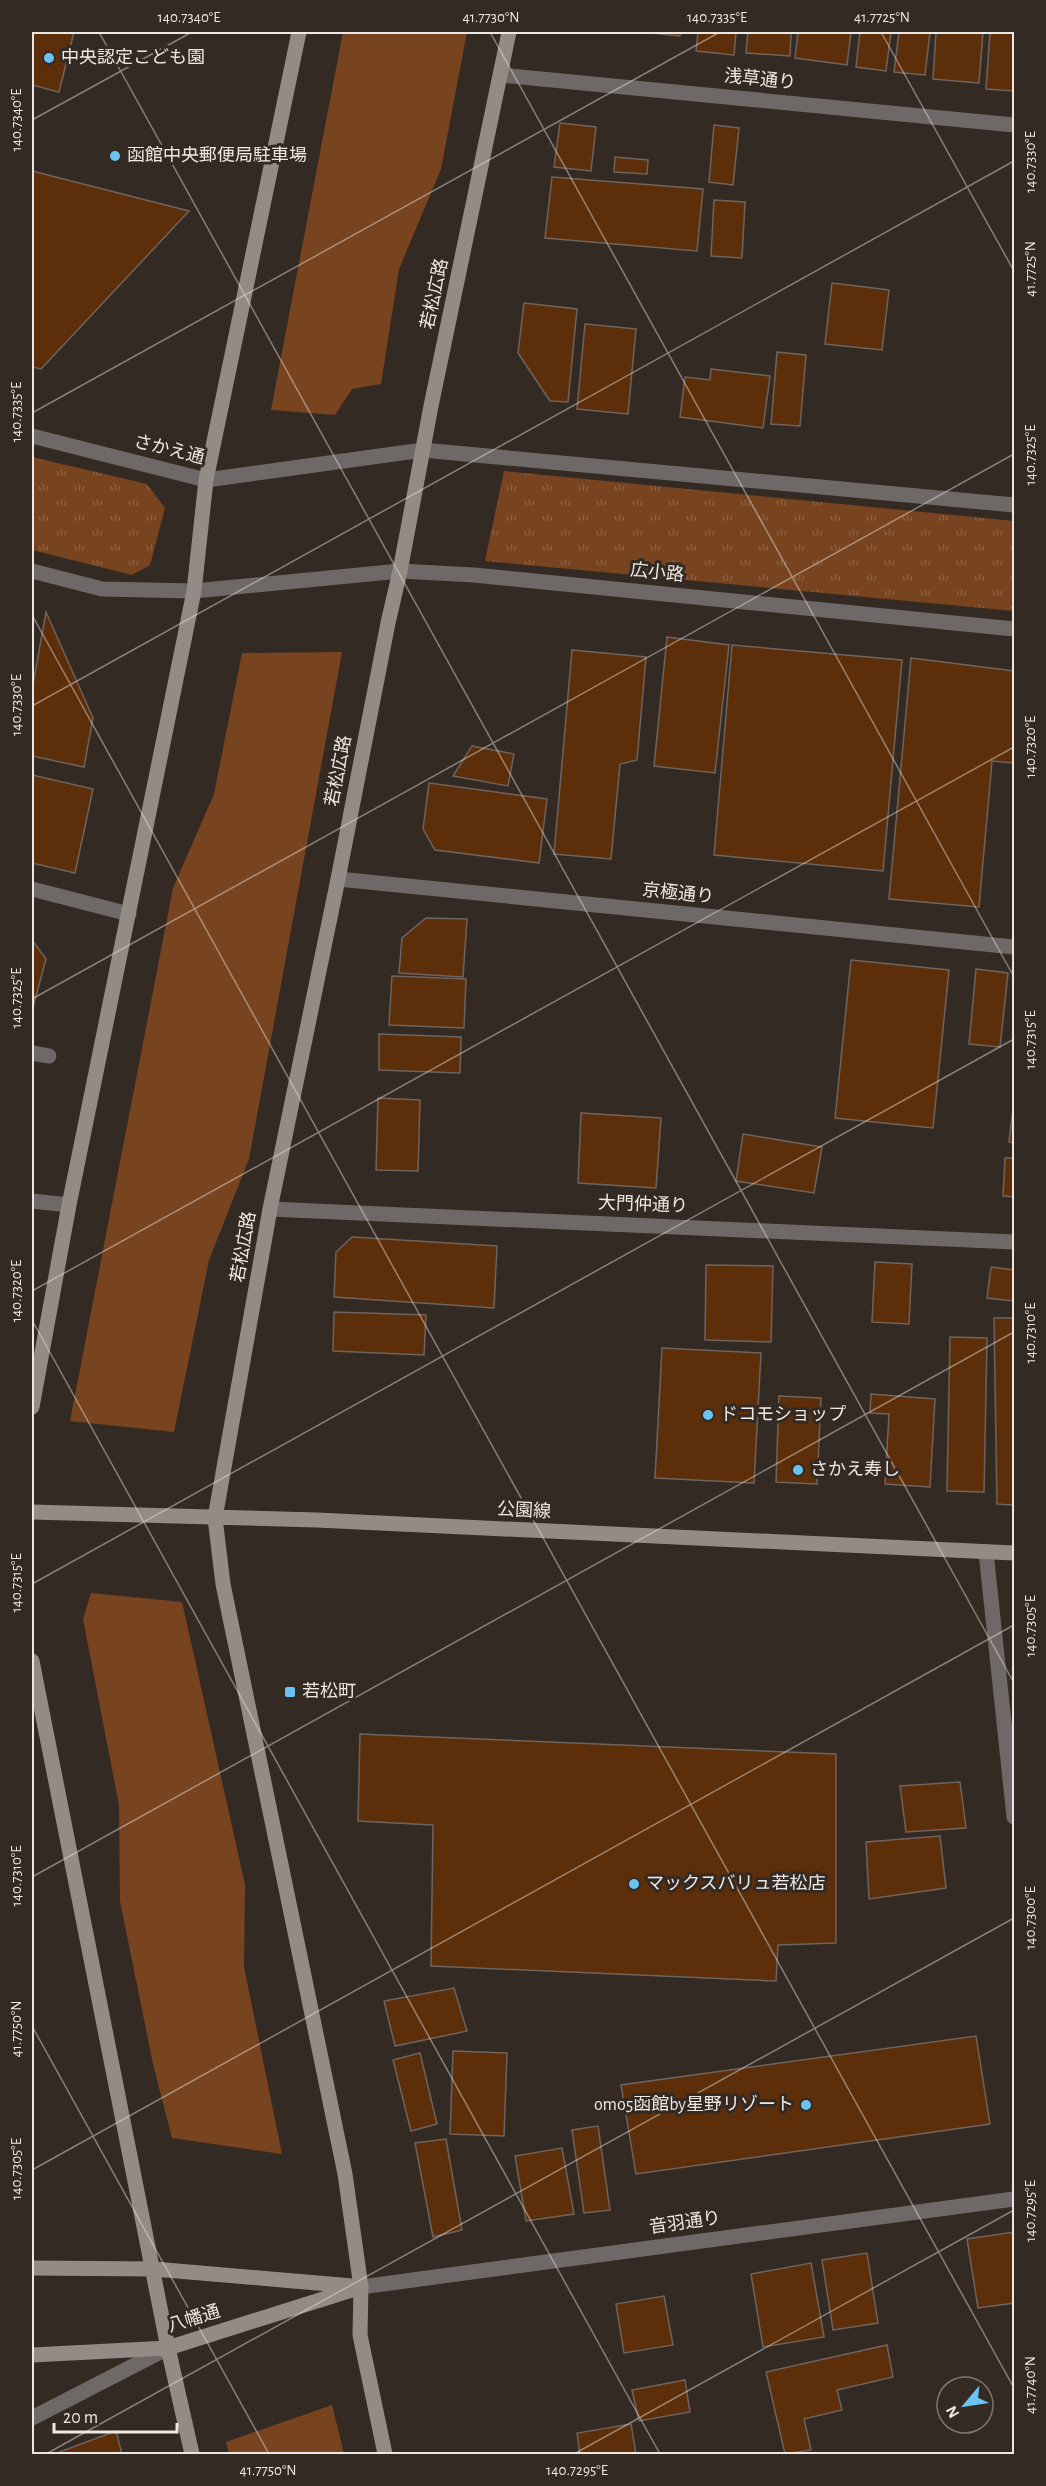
<svg xmlns="http://www.w3.org/2000/svg" width="1046" height="2486" viewBox="0 0 1046 2486" font-family="'Alegreya Sans','Noto Sans JP',sans-serif">
  <defs>
    <pattern id="park-tufts" width="24" height="20" patternUnits="userSpaceOnUse" patternTransform="scale(1.5)"><rect width="24" height="20" fill="#784420"/><path d="M3 7l-1-3M5 7V3M7 7l1-3M15 17l-1-3M17 17v-4M19 17l1-3" fill="none" stroke="#8c5f40"/></pattern>
  </defs>
  <rect width="100%" height="100%" fill="#342a24"/>
  <path fill="#784420" d="M343,32H467L441,169L399,269L381,384L352,389L335,415L271,410Z
    M342,652L249,1159L209,1260L174,1432L70,1421L173,888L214,794L242,653Z
    M91,1593L182,1602L245,1885L244,1967L282,2154L172,2138L153,2064L120,1901L119,1805L83,1619Z
    M332,2405L344,2454H229L226,2442Z"/>
  <path fill="url(#park-tufts)" d="M32,457L147,484L165,508L150,565L132,575L32,550Z
    M504,471L1014,521V611L485,561Z"/>
  <path fill="#5c2e09" stroke="#6f645d" stroke-width="1.5" d="M32,32H74L59,92L32,85Z
    M642,32H680V36Z
    M698,32H736L734,55L696,51Z
    M748,32H791L790,56L746,53Z
    M798,32H851L847,65L795,58Z
    M860,32H891L886,71L856,67Z
    M899,32H930L925,75L894,72Z
    M936,32H983L979,83L933,79Z
    M990,32H1014V91L986,89Z
    M560,123L596,127L591,171L554,167Z
    M714,125L739,128L733,185L709,182Z
    M615,157L648,160L647,174L614,172Z
    M32,171L189,211L41,369L32,367Z
    M552,177L703,189L697,251L545,238Z
    M714,200L745,202L742,258L711,256Z
    M832,283L889,290L882,350L825,344Z
    M524,303L577,309L568,402L550,401L518,353Z
    M585,324L636,329L628,414L577,409Z
    M777,352L806,355L800,426L771,424Z
    M711,369L770,376L763,428L680,417L685,377L710,380Z
    M46,612L93,718L84,767L32,756V690Z
    M667,637L729,645L715,773L654,766Z
    M732,645L902,660L883,871L714,855Z
    M572,650L646,657L637,760L620,764L611,859L554,854Z
    M911,658L1014,671V763L992,761L979,907L889,899Z
    M472,746L514,754L508,786L453,776Z
    M32,775L93,789L75,873L32,863Z
    M429,783L547,799L539,863L435,850L423,829Z
    M426,918L467,919L463,977L399,973L402,938Z
    M32,940L46,959L32,1011Z
    M851,960L949,970L933,1128L835,1118Z
    M976,969L1008,973L1000,1047L969,1044Z
    M392,976L466,979L464,1028L389,1025Z
    M379,1034L461,1037L460,1073L379,1070Z
    M378,1098L420,1100L418,1171L376,1170Z
    M1014,1101V1143L1009,1142Z
    M581,1113L661,1118L656,1188L578,1183Z
    M743,1134L822,1147L814,1193L736,1181Z
    M1005,1158H1014V1197L1003,1196Z
    M352,1237L497,1246L494,1308L334,1297L336,1252Z
    M875,1262L912,1264L909,1324L872,1322Z
    M706,1265L773,1266L771,1342L705,1340Z
    M991,1267L1014,1270V1301L987,1298Z
    M334,1312L426,1315L424,1355L333,1351Z
    M994,1318H1014V1505L997,1504Z
    M950,1337L987,1338L984,1492L947,1491Z
    M662,1348L761,1353L754,1483L655,1478Z
    M871,1394L935,1399L930,1487L885,1484L889,1414L870,1413Z
    M779,1396L821,1398L817,1484L776,1482Z
    M360,1734L836,1754V1943L778,1945L776,1981L431,1966L433,1825L358,1821Z
    M960,1782L966,1828L906,1832L900,1786Z
    M940,1836L946,1888L869,1899L866,1842Z
    M454,1988L467,2031L395,2046L384,2001Z
    M976,2036L990,2124L636,2174L621,2085Z
    M453,2051L507,2053L504,2136L450,2134Z
    M420,2053L437,2124L411,2131L393,2060Z
    M598,2126L610,2210L584,2213L572,2130Z
    M446,2139L462,2230L433,2237L415,2143Z
    M562,2148L574,2214L526,2221L515,2156Z
    M1014,2232V2303L978,2308L967,2239Z
    M867,2253L878,2323L833,2330L822,2260Z
    M811,2263L824,2337L763,2347L751,2274Z
    M664,2296L673,2345L624,2353L616,2304Z
    M887,2345L893,2377L837,2390L842,2410L804,2419L811,2450L785,2454L766,2372Z
    M685,2380L690,2412L639,2421L632,2390Z
    M631,2424L636,2454H580L577,2433Z
    M116,2431L122,2454H54Z"/>
  <g fill="none" stroke-linecap="round" stroke-linejoin="round">
    <path stroke="#6e6966" stroke-width="15" d="M32,1053L49,1056"/>
    <path stroke="#6e6966" stroke-width="15" d="M501,75L1014,125
      M32,436L206,480L423,450L1014,505
      M32,571L102,589L194,591L400,571L474,575L1014,629
      M338,879L1014,947
      M32,889L129,914
      M32,1201L69,1205
      M270,1209L1014,1242
      M986,1552L1014,1817
      M361,2287L1014,2199
      M32,2418L168,2348"/>
    <path stroke="#938b86" stroke-width="15" d="M32,1407L69,1205L194,591L206,480L299,32
      M32,1512L317,1520L1014,1553
      M32,1661L168,2348L192,2454
      M32,2268L154,2269L352,2286
      M32,2355L168,2348L361,2287
      M385,2454L360,2335L361,2287L345,2174L223,1584L215,1518L270,1209L338,879L388,623L400,571L431,406L509,32"/>
  </g>
  <path fill="none" stroke="#eee8e4" stroke-width="1.5" stroke-opacity="0.45" d="M99,32L1014,1683M490,32L1014,977M881,32L1014,271M32,120L192,32M32,413L720,32M32,615L1014,2388M32,706L1014,161M32,999L1014,454M32,1291L1014,747M32,1320L660,2454M32,1584L1014,1039M32,1877L1014,1332M32,2026L269,2454M32,2170L1014,1625M46,2454L1014,1918M574,2454L1014,2210"/>
  <g fill="#6bc3f2" stroke="#342a24" stroke-width="2">
    <circle cx="49" cy="58" r="6"/>
    <circle cx="115" cy="156" r="6"/>
    <circle cx="708" cy="1415" r="6"/>
    <circle cx="798" cy="1470" r="6"/>
    <rect x="284" y="1686" width="12" height="12" rx="3"/>
    <circle cx="634" cy="1884" r="6"/>
    <circle cx="806" cy="2105" r="6"/>
  </g>
  <g text-anchor="middle" dominant-baseline="central" stroke-width="6" stroke-linejoin="round" paint-order="stroke">
    <g font-size="18" fill="#eee8e4" stroke="#342a24" text-anchor="start">
      <text x="61" y="58">中央認定こども園</text>
      <text x="127" y="156">函館中央郵便局駐車場</text>
      <text x="720" y="1415">ドコモショップ</text>
      <text x="810" y="1470">さかえ寿し</text>
      <text x="302" y="1692">若松町</text>
      <text x="646" y="1884">マックスバリュ若松店</text>
      <text x="794" y="2105" text-anchor="end">omo5函館by星野リゾート</text>
    </g>
    <g font-size="18" fill="#eee8e4" stroke="#342a24">
      <text transform="translate(760 80) rotate(6)">浅草通り</text>
      <text transform="translate(435 294) rotate(-78)">若松広路</text>
      <text transform="translate(169 450) rotate(14)">さかえ通</text>
      <text transform="translate(657 573) rotate(6)">広小路</text>
      <text transform="translate(339 771) rotate(-79)">若松広路</text>
      <text transform="translate(678 894) rotate(6)">京極通り</text>
      <text transform="translate(643 1205) rotate(2)">大門仲通り</text>
      <text transform="translate(244 1247) rotate(-80)">若松広路</text>
      <text transform="translate(524 1511) rotate(3)">公園線</text>
      <text transform="translate(685 2223) rotate(-8)">音羽通り</text>
      <text transform="translate(194 2319) rotate(-17)">八幡通</text>
    </g>
  </g>
  <rect width="1046" height="2486" fill="none" stroke="#342a24" stroke-width="66"/>
  <g transform="translate(965 2405) rotate(241)"><circle r="28" fill="#342a24" stroke="#7e7671" stroke-width="1.5"/>
  <path d="M0-4.5L10 22L0 15L-10 22Z" fill="#6bc3f2"/>
  <text y="-9" font-size="16" font-weight="bold" text-anchor="middle" fill="#eee8e4">N</text>
  </g>
  <path d="M54 2423v9h123v-9" fill="none" stroke="#eee8e4" stroke-width="3"/>
  <text x="63" y="2423" font-size="18" fill="#eee8e4" stroke="#342a24" stroke-width="4.5" paint-order="stroke">20 m</text>
  <rect x="33" y="33" width="980" height="2420" fill="none" stroke="#eee8e4" stroke-width="2"/>
  <g font-size="15" text-anchor="middle" fill="#eee8e4">
    <text x="189" y="22">140.7340°E</text>
    <text x="491" y="22">41.7730°N</text>
    <text x="717" y="22">140.7335°E</text>
    <text x="882" y="22">41.7725°N</text>
    <text transform="translate(16 120) rotate(-90)" y="5">140.7340°E</text>
    <text transform="translate(1030 162) rotate(-90)" y="5">140.7330°E</text>
    <text transform="translate(1030 269) rotate(-90)" y="5">41.7725°N</text>
    <text transform="translate(16 412) rotate(-90)" y="5">140.7335°E</text>
    <text transform="translate(1030 455) rotate(-90)" y="5">140.7325°E</text>
    <text transform="translate(16 705) rotate(-90)" y="5">140.7330°E</text>
    <text transform="translate(1030 747) rotate(-90)" y="5">140.7320°E</text>
    <text transform="translate(16 998) rotate(-90)" y="5">140.7325°E</text>
    <text transform="translate(1030 1040) rotate(-90)" y="5">140.7315°E</text>
    <text transform="translate(16 1291) rotate(-90)" y="5">140.7320°E</text>
    <text transform="translate(1030 1333) rotate(-90)" y="5">140.7310°E</text>
    <text transform="translate(16 1583) rotate(-90)" y="5">140.7315°E</text>
    <text transform="translate(1030 1626) rotate(-90)" y="5">140.7305°E</text>
    <text transform="translate(16 1876) rotate(-90)" y="5">140.7310°E</text>
    <text transform="translate(1030 1918) rotate(-90)" y="5">140.7300°E</text>
    <text transform="translate(16 2029) rotate(-90)" y="5">41.7750°N</text>
    <text transform="translate(16 2169) rotate(-90)" y="5">140.7305°E</text>
    <text transform="translate(1030 2211) rotate(-90)" y="5">140.7295°E</text>
    <text transform="translate(1030 2385) rotate(-90)" y="5">41.7740°N</text>
    <text x="268" y="2475">41.7750°N</text>
    <text x="577" y="2475">140.7295°E</text>
  </g>
</svg>
